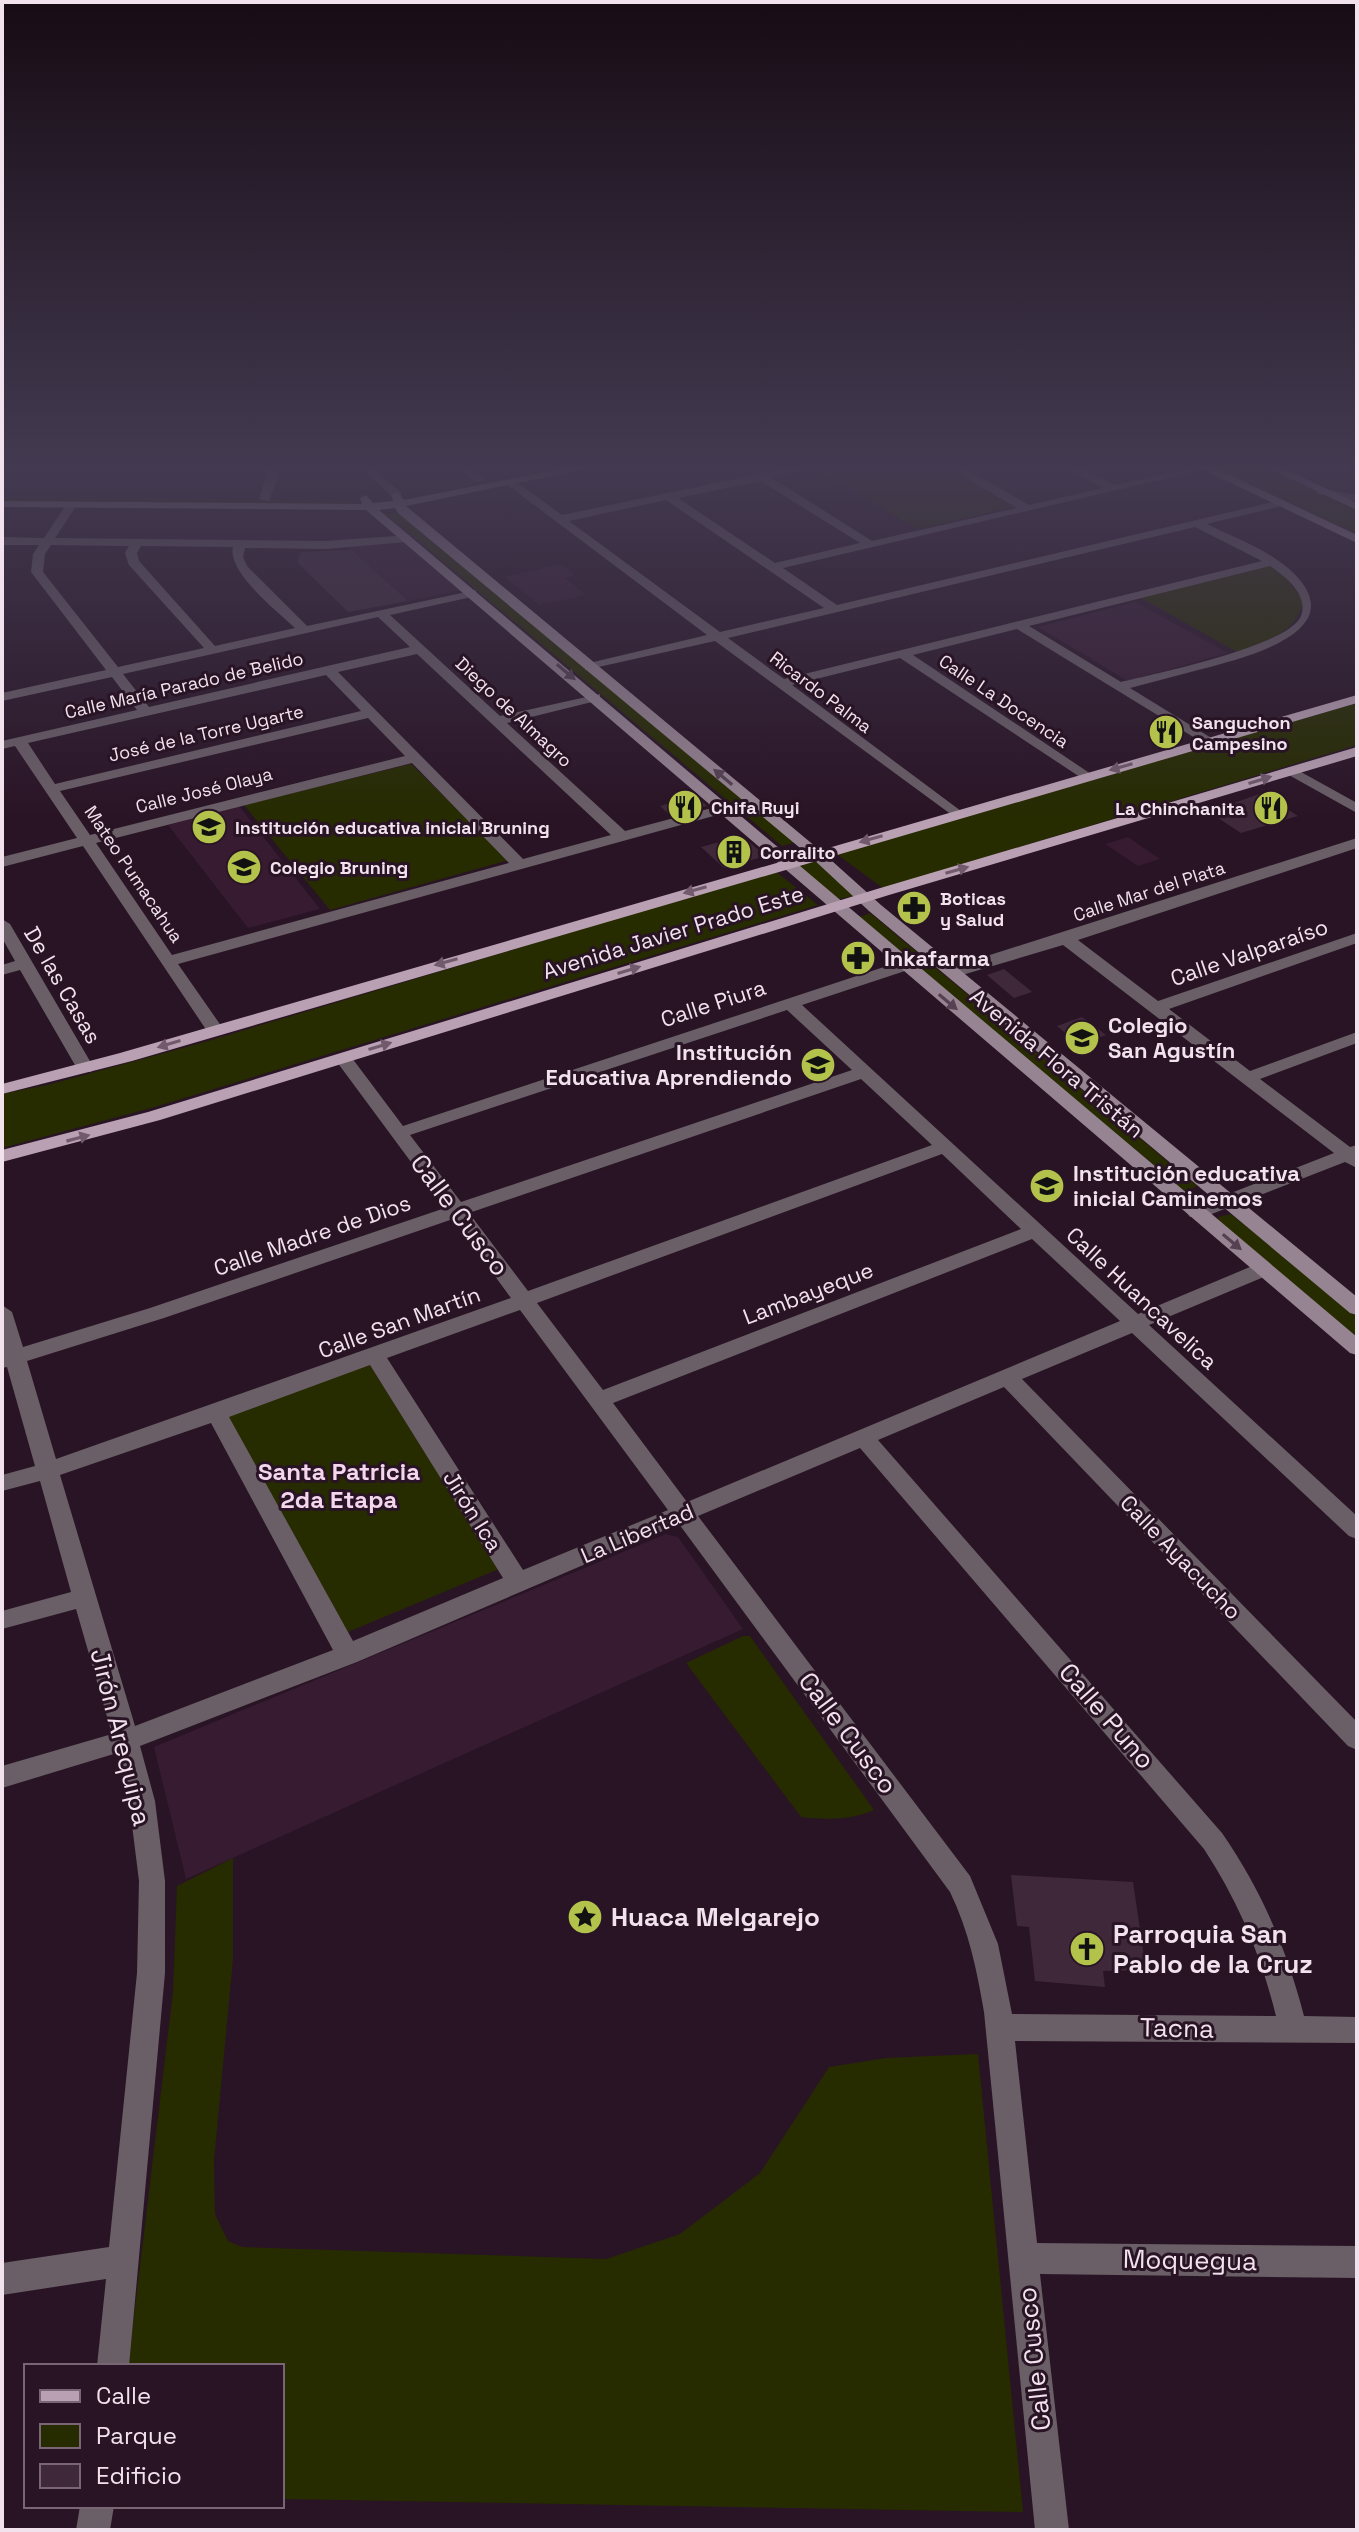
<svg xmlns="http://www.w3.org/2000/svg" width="1359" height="2532" viewBox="0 0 1359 2532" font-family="'Space Grotesk',sans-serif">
  <rect width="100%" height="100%" fill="#291425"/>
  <path fill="#361b31" d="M404,540L461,590L408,601L348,546Z
    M560,564L575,575L565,578L586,595L539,605L505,577Z
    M1135,602L1228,653L1128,681L1038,627Z
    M239,806L320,909L248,928L168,825Z
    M1128,837L1160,859L1138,866L1105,844Z
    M666,1534L678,1537L743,1629L186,1879L154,1747Z"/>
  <path fill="#262b00" d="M835,463H941L1020,506L917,529L814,468Z
    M1204,463H1256L1357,507V534Z
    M2,497L351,500V505L2,502Z
    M401,512L797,842L782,846L386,514Z
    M1267,564L1283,574L1304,601C1295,634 1267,641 1237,652L1138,596Z
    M1357,703V745L883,888L835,853Z
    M411,764L509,860L330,910L244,805Z
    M811,857L858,895L835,900L796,867Z
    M775,871L818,905L155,1107L2,1148V1094L51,1084L201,1043Z
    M870,913L1197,1186L1186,1192L858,918Z
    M1231,1214L1357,1317V1338L1219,1222L1218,1217Z
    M368,1362L499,1569L348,1632L227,1415Z
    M743,1636H750L874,1810C853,1820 824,1820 801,1817L686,1663Z
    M233,1858V1959L214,2161L215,2214L228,2241L242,2247L606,2259L680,2234L760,2173L829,2067L886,2058L978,2054L1023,2512L282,2499V2366H128L173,1992L177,1886Z"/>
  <path fill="#3e283a" d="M352,550L408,601L348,612L297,562L301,552Z
    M1262,793L1298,816L1241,833L1209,812Z
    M696,796L707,806L671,816L660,806Z
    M742,836L766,856L724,868L701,847Z
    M1004,969L1032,992L1014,998L987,975Z
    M1082,1017L1106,1035L1080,1045L1057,1026Z
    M1011,1875L1133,1882L1146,1970L1103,1971L1105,1987L1035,1981L1029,1927L1017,1926Z"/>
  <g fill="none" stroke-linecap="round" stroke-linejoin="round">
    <path fill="#6a5e67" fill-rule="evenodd" d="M256,463H267L278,476L269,501L259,499L266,476Z
      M356,463H368L401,493V497H393Z
      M452,463H464L485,480L475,482Z
      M811,463H834L772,478L872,541L1017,508L941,463H955L1029,505L1103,488L1058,463H1072L1115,485L1205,465L1211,468L783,568L837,605L1281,500L1287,503L1285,505L1207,524C1235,538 1264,548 1288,568C1359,630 1247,657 1202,669C1178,675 1154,682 1130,688L1213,739V745L1208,746L1017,629L913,655L1091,774V780L1086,781L900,658L792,685L961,811L963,814L956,818L715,641L585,670V664L707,635L505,483L515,481L562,515ZM761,481L860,543L775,563L678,498ZM666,500L824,608L720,632L569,521ZM1195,527L1262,561L784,679L728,638ZM1270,566C1285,576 1309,595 1301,616C1289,646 1155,674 1121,682L1029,626Z
      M1322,489L1357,495V501L1318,494L1316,492Z
      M71,502L77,505L55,538L325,541L410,535V541L406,542L325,549L245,548L243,557L247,566L307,626L476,590V596L390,615L500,716L600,694V700L507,723L625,831L723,805L730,809L728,812L178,964L224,1030L215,1035L209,1034L83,846L2,867V857L77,838L15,746L2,749V741L137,710L112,677L2,701V693L106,670L31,572L33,554L39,545H2V537L44,538L67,503ZM51,545L129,546L125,553L129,565L204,648L118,667L43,572L45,554ZM141,546L233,547C227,572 277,611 295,628L215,646L139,561L137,553ZM378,617L410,647L149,707L123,674ZM417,654L611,835L523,859L338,672ZM326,675L361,711L55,784L28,743ZM368,718L405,756L90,835L60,791ZM412,763L509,863L172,955L96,843Z
      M1292,767L1357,803V813L1287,774V768Z
      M1357,838V848L1078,940L1158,1001L1357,933V943L1169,1009L1250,1071L1357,1032V1043L1260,1079L1350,1147L1357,1145V1168L1345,1162L1204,1217H1190L1187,1213L1190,1209L1334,1153L1063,945L952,978L944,973L946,969Z
      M2,919L10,924L94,1068L91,1072H79L20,970L2,975V965L15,961L2,938Z
      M905,960L913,965L911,969L802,1005L1138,1314L1257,1264H1271L1274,1269L1271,1274L1149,1325L1357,1516V1539L1349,1536L1132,1333L1022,1379L1357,1722V1750L1348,1746L1004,1387L878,1440L1222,1833C1261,1889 1287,1950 1304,2016L1357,2017V2043L1015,2041L1037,2243L1357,2246V2278L1040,2274L1069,2530H1035L984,2012C977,1971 969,1931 950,1892L679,1524L357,1662L140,1746L155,1801L165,1881V1973L129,2366H97L106,2279L2,2295V2263L109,2247L137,1973L139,1881L129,1801L117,1753L2,1788V1766L112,1734L76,1609L2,1629V1611L71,1592L40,1481L2,1491V1475L35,1466L7,1367L2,1368V1305L12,1312L23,1347L150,1308L445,1208L337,1062L334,1058L337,1054H349L403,1126ZM787,1010L852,1070L461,1202L410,1135ZM861,1079L932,1145L528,1291L469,1213ZM942,1154L1021,1229L603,1390L537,1303ZM453,1219L511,1298L56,1459L27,1361L164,1318ZM1032,1239L1120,1321L687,1502L613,1403ZM520,1310L668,1510L523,1570L387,1358ZM370,1365L503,1578L353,1641L229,1417ZM211,1423L333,1650L135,1726L60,1475ZM860,1448L1204,1849C1238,1901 1261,1955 1276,2016L1012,2014L998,1944L970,1876L698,1516Z
      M80,2506H114L110,2530H76Z"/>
    <path fill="#968492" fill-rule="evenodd" d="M591,463H615L406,506L822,852L881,905L1357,1297V1315L1350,1313L869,911L812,858L398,513L395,508L379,510L1357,1337V1355L1350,1353L366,510L2,507V501L362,504L360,498L366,495L373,503L393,501L391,495L397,492L404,500Z
      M1189,463H1204L1357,535V543Z
      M1257,463H1272L1357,503V510Z"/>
    <path fill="#b9a1b3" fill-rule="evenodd" d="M1357,695V703L132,1061L2,1094V1084L120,1053Z
      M1357,747V756L889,895L160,1120L2,1162V1150L148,1112L877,889Z"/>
  </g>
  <defs><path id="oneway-solid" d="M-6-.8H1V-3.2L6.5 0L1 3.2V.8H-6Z" transform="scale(2)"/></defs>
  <g fill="#554151">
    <use href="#oneway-solid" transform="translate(566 672) rotate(40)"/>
    <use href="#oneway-solid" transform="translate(723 777) rotate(-140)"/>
    <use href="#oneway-solid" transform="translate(948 1002) rotate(40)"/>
    <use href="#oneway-solid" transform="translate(1232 1242) rotate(40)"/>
  </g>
  <g fill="#715a6c">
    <use href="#oneway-solid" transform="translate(1121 767) rotate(164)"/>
    <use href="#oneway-solid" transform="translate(1260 780) rotate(-17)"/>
    <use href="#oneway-solid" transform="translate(871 839) rotate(164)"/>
    <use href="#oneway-solid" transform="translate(957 870) rotate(-16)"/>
    <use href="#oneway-solid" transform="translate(695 890) rotate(164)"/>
    <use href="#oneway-solid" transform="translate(446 962) rotate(164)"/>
    <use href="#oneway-solid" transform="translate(629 970) rotate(-17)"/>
    <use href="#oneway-solid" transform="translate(169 1044) rotate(163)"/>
    <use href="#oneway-solid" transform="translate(380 1046) rotate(-17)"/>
    <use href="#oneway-solid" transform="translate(78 1138) rotate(-15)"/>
  </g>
  <linearGradient id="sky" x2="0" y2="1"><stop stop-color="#170b14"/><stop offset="0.57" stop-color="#433a51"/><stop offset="1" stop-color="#433a51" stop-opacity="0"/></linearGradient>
  <rect width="1359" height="818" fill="url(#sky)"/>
  <defs>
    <symbol id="restaurant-disc" viewBox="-11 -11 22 22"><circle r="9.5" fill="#b3c24b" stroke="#291425"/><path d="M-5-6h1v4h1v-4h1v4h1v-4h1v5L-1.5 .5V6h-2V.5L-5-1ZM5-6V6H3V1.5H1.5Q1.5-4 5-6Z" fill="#111"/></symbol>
    <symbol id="school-disc" viewBox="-11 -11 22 22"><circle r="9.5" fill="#b3c24b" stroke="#291425"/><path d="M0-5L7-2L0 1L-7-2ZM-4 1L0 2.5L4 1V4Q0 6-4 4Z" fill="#111"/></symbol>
    <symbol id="building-disc" viewBox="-11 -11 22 22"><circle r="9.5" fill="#b3c24b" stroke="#291425"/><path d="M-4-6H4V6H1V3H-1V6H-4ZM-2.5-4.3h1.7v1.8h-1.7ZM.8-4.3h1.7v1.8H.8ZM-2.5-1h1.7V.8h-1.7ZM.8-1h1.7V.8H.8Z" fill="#111"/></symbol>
    <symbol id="pharmacy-disc" viewBox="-11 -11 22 22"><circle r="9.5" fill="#b3c24b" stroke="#291425"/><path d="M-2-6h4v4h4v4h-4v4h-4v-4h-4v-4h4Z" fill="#111"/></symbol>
    <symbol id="sight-disc" viewBox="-11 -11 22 22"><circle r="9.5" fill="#b3c24b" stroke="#291425"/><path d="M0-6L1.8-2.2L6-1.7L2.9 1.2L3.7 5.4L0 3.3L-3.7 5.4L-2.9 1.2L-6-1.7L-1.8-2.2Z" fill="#111"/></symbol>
    <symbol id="church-disc" viewBox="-11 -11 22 22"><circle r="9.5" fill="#b3c24b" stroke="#291425"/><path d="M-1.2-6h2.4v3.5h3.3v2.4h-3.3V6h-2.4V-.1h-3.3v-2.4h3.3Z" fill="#111"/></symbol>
  </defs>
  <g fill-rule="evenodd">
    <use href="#restaurant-disc" x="1146" y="712" width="40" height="40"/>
    <use href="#restaurant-disc" x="665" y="787" width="40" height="40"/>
    <use href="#restaurant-disc" x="1251" y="788" width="40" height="40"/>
    <use href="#school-disc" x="189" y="807" width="40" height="40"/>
    <use href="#building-disc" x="714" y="832" width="40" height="40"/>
    <use href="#school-disc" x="224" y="847" width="40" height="40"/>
    <use href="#pharmacy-disc" x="894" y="888" width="40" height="40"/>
    <use href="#pharmacy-disc" x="838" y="938" width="40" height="40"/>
    <use href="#school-disc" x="1062" y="1018" width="40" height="40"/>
    <use href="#school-disc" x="798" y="1045" width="40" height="40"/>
    <use href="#school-disc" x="1027" y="1166" width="40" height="40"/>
    <use href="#sight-disc" x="565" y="1897" width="40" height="40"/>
    <use href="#church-disc" x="1067" y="1929" width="40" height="40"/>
  </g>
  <g text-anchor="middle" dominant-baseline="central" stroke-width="6" stroke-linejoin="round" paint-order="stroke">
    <g font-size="18" fill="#f2e2ee" stroke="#291425">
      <text transform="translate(184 685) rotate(-13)">Calle María Parado de Belido</text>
      <text transform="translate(821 692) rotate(37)">Ricardo Palma</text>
      <text transform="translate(1004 701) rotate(34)">Calle La Docencia</text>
      <text transform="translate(514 712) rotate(43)">Diego de Almagro</text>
      <text transform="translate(206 733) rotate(-13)">José de la Torre Ugarte</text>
      <text transform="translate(204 790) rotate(-14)">Calle José Olaya</text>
      <text transform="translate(134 874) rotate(56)">Mateo Pumacahua</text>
      <text transform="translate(1149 891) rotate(-18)">Calle Mar del Plata</text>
    </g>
    <g font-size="18" font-weight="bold" fill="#f2e2ee" stroke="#291425" text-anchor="start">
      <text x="1192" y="722">Sanguchon<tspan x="1192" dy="21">Campesino</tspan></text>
      <text x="711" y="807">Chifa Ruyi</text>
      <text x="1245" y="808" text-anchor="end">La Chinchanita</text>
      <text x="235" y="827">Institución educativa inicial Bruning</text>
      <text x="760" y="852">Corralito</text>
      <text x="270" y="867">Colegio Bruning</text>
      <text x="940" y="898">Boticas<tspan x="940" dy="21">y Salud</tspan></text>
    </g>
    <g font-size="22" fill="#f2e2ee" stroke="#291425">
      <text transform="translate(673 932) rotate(-17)">Avenida Javier Prado Este</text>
      <text transform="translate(1249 952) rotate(-19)">Calle Valparaíso</text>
      <text transform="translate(63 985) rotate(60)">De las Casas</text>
      <text transform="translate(713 1003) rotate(-18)">Calle Piura</text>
      <text transform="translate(1057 1063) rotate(40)">Avenida Flora Tristán</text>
      <text transform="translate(312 1235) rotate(-19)">Calle Madre de Dios</text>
      <text transform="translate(808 1293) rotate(-21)">Lambayeque</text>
      <text transform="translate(1142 1298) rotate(43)">Calle Huancavelica</text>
      <text transform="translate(399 1322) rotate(-20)">Calle San Martín</text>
      <text transform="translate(473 1511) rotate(58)">Jirón Ica</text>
      <text transform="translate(637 1533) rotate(-23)">La Libertad</text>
      <text transform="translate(1181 1557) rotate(46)">Calle Ayacucho</text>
    </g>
    <g font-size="22" font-weight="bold" fill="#f2e2ee" stroke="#291425" text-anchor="start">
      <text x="884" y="958">Inkafarma</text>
      <text x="1108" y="1025">Colegio<tspan x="1108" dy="25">San Agustín</tspan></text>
      <text x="792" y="1052" text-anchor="end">Institución<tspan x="792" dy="25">Educativa Aprendiendo</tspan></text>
      <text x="1073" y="1173">Institución educativa<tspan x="1073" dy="25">inicial Caminemos</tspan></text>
    </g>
    <g font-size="24" font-weight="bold" fill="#f4d6ed" stroke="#291425">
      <text x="339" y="1471">Santa Patricia<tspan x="339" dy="28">2da Etapa</tspan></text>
    </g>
    <g font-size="26" fill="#f2e2ee" stroke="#291425">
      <text transform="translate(460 1215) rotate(53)">Calle Cusco</text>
      <text transform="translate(1107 1716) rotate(49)">Calle Puno</text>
      <text transform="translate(848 1733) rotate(53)">Calle Cusco</text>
      <text transform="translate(121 1737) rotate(76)">Jirón Arequipa</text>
      <text transform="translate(1177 2028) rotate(1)">Tacna</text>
      <text transform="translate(1190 2260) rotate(1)">Moquegua</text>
      <text transform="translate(1034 2359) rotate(-96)">Calle Cusco</text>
    </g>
    <g font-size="26" font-weight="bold" fill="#f2e2ee" stroke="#291425" text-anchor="start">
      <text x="611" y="1917">Huaca Melgarejo</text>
      <text x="1113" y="1934">Parroquia San<tspan x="1113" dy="30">Pablo de la Cruz</tspan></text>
    </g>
  </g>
  <rect width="1359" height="2532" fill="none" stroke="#f2e2ee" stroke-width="8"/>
  <rect x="24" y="2364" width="260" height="144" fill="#291425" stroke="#796675" stroke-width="2"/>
  <rect x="40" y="2390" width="40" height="12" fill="#b9a1b3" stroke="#796675" stroke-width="2"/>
  <text x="96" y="2404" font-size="24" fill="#f2e2ee">Calle</text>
  <rect x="40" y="2424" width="40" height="24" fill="#262b00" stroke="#796675" stroke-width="2"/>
  <text x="96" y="2444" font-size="24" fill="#f2e2ee">Parque</text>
  <rect x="40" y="2464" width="40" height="24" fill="#3e283a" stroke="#796675" stroke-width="2"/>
  <text x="96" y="2484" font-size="24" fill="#f2e2ee">Edificio</text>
</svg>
